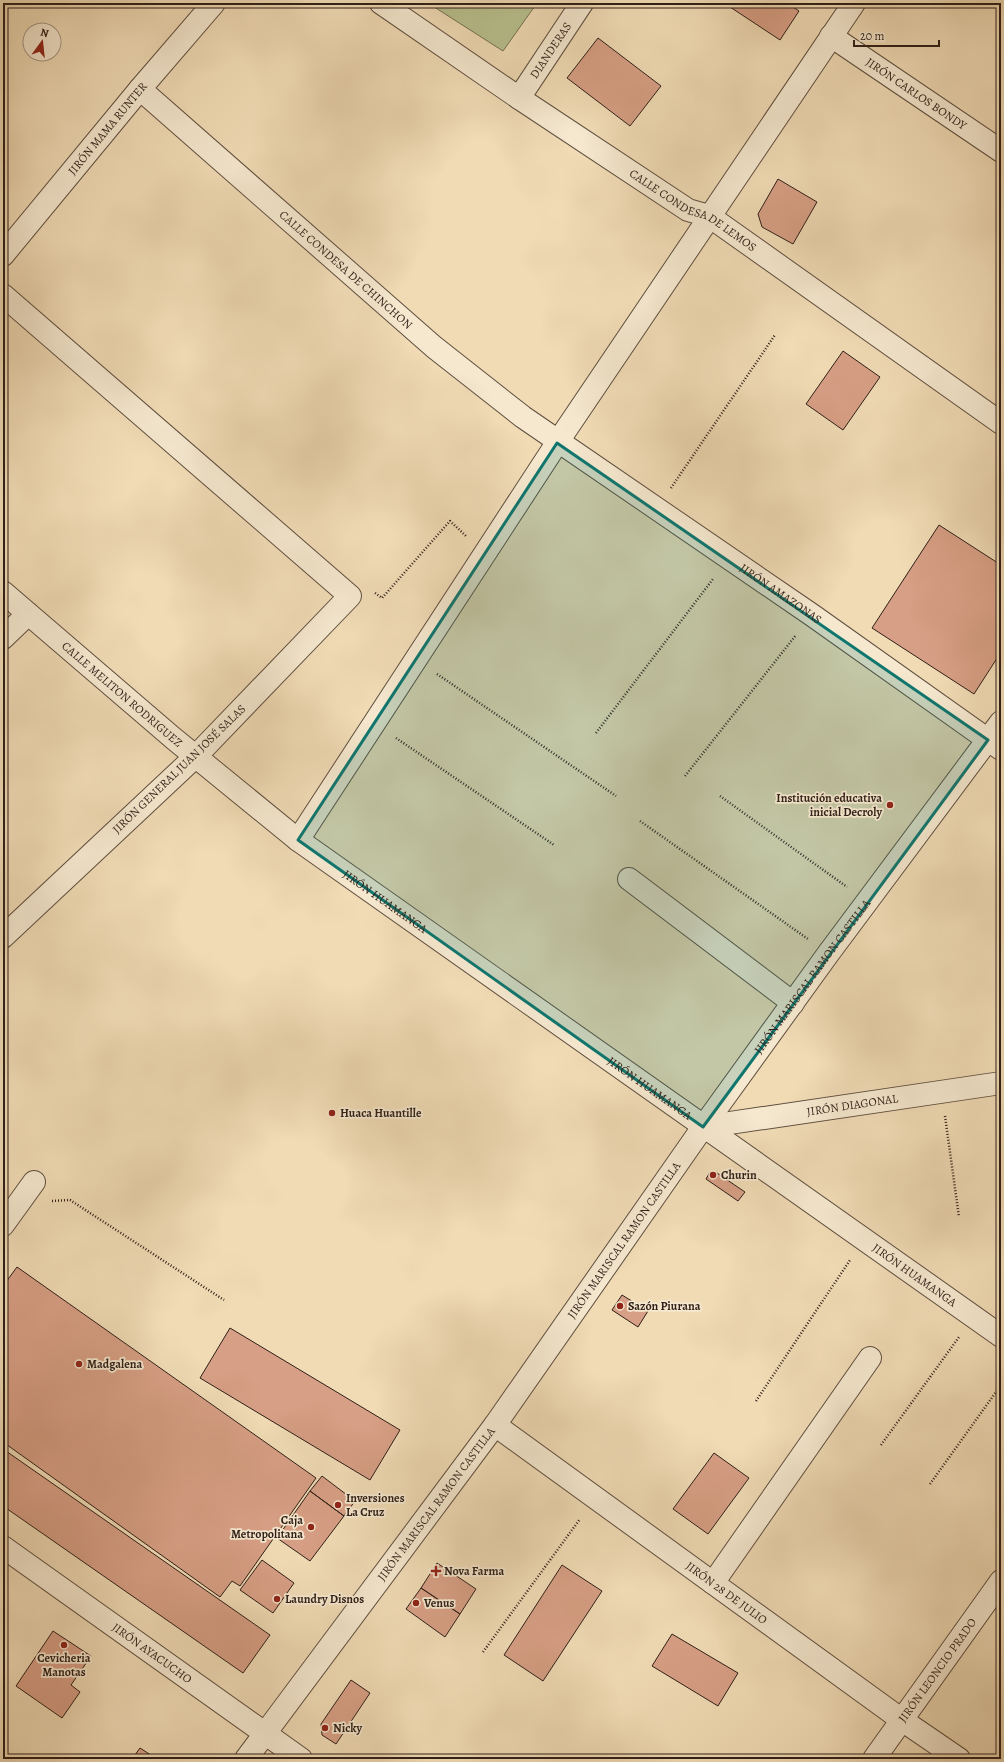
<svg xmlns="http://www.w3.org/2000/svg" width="1004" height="1762" viewBox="0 0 1004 1762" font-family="Alegreya,serif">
  <rect width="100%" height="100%" fill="#f0dbb5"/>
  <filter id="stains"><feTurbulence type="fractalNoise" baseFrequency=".005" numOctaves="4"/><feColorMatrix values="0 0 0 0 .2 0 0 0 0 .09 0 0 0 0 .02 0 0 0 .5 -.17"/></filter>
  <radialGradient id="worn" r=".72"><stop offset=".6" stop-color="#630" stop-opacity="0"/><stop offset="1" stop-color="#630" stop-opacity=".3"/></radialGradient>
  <path fill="#b8c08e" stroke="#747053" d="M428,3H537L503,51Z"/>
  <path fill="#d79f85" stroke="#2f1f18" d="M724,3H787L799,11L780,40Z
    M598,38L661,86L630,126L567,78Z
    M778,179L817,202L793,244L762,227L758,214Z
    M843,351L880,377L843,430L806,404Z
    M939,525L1001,565V652L974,694L872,628Z
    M710,1172L717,1173L745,1192L738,1201L706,1179Z
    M17,1267L316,1478L240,1586L232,1581L220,1597L3,1442V1286Z
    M622,1295L648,1311L638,1327L612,1310Z
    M230,1328L400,1430L370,1480L200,1378Z
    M3,1449L270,1635L243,1673L3,1506Z
    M714,1453L749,1478L708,1534L673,1509Z
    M322,1476L355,1501L344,1516L310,1491Z
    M310,1491L344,1516L310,1561L277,1538Z
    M262,1560L294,1583L273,1613L240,1590Z
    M437,1563L476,1589L460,1614L421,1588Z
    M562,1565L602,1591L543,1681L504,1655Z
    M421,1588L460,1614L445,1637L406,1609Z
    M53,1631L91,1656L71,1685L80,1692L62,1718L16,1686Z
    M672,1634L738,1673L718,1706L652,1666Z
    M351,1680L370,1693L336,1744L322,1735L321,1724Z
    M140,1748L157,1759H132Z"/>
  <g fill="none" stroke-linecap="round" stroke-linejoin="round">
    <defs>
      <g id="minor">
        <path id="s1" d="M381,3L519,98L688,210L709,216L1001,423"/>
        <path id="s2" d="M831,36L1001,151"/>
        <path id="s3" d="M140,89L434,347L523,417L812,615L1001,749"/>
        <path id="s4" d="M519,98L582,3"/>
        <path id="s5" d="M3,255L140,89L214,3"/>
        <path d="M3,295L350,596L196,756L3,937"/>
        <path id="s6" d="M3,592L173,738L298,840L1001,1336"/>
        <path d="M3,638L28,614"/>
        <path d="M298,840L557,443L854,3"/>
        <path d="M629,879L793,1003"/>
        <path id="s7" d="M703,1127L1001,1083"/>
        <path d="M3,1225L34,1182"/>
        <path id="s8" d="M495,1425L902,1720L959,1759"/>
        <path id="s9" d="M3,1547L301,1759"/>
        <path d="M713,1583L870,1358"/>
        <path id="s10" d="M246,1759L495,1425L703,1127L828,954L1001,722"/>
        <path id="s11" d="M874,1759L1001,1581"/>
      </g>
    </defs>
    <use href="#minor" stroke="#5f4e3f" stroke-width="24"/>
    <path stroke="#2f1f18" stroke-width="2.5" stroke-dasharray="1 2" stroke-linecap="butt" d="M671,488L775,335
      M375,593L382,598L450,521L466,536
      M437,674L616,796
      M596,733L713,579
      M396,738L554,845
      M685,776L796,635
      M720,796L847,887
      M640,821L808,939
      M945,1116L959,1217
      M52,1201L70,1200L224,1300
      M756,1401L850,1260
      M881,1445L959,1337
      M930,1484L1001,1385
      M483,1652L580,1519"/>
    <use href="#minor" stroke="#f5e8cf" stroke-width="22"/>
  </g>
  <path fill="#0f766e" fill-opacity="0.2" stroke="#0f766e" stroke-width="3" stroke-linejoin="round" d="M557,443L988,740L703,1127L298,840Z"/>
  <g fill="#8f2418" stroke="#f5e8cf" stroke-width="1.5">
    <circle cx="890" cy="805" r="4"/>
    <circle cx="332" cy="1113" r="4"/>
    <circle cx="713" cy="1175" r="4"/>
    <circle cx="620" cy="1306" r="4"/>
    <circle cx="79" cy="1364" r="4"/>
    <circle cx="338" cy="1505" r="4"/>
    <circle cx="311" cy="1527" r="4"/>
    <path d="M434 1565h4v4h4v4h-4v4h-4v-4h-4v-4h4z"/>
    <circle cx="277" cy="1599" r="4"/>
    <circle cx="416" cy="1603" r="4"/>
    <circle cx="64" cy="1645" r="4"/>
    <circle cx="325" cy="1728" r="4"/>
  </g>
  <g text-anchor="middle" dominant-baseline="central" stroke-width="3.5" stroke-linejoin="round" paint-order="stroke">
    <g font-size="12" fill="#2f1f18" stroke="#f5e8cf">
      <text stroke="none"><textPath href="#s4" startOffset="57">DIANDERAS</textPath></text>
      <text stroke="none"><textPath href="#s2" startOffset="103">JIRÓN CARLOS BONDY</textPath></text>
      <text stroke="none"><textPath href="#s5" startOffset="164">JIRÓN MAMA RUNTER</textPath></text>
      <text stroke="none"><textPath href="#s1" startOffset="375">CALLE CONDESA DE LEMOS</textPath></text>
      <text stroke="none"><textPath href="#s3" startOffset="274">CALLE CONDESA DE CHINCHON</textPath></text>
      <text stroke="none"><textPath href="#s3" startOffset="817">JIRÓN AMAZONAS</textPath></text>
      <text stroke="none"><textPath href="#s6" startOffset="157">CALLE MELITON RODRIGUEZ</textPath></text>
      <text transform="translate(179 769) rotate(-44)">JIRÓN GENERAL JUAN JOSÉ SALAS</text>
      <text stroke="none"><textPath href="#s6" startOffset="492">JIRÓN HUAMANGA</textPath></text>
      <text stroke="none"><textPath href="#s10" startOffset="966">JIRÓN MARISCAL RAMON CASTILLA</textPath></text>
      <text stroke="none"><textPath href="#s6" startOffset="816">JIRÓN HUAMANGA</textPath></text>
      <text stroke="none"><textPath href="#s7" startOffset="151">JIRÓN DIAGONAL</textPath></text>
      <text stroke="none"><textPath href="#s10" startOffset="642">JIRÓN MARISCAL RAMON CASTILLA</textPath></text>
      <text stroke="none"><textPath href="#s6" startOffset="1140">JIRÓN HUAMANGA</textPath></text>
      <text stroke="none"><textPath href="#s10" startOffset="318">JIRÓN MARISCAL RAMON CASTILLA</textPath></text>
      <text stroke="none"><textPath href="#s8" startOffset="286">JIRÓN 28 DE JULIO</textPath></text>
      <text stroke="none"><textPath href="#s9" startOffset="183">JIRÓN AYACUCHO</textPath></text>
      <text stroke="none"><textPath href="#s11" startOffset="109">JIRÓN LEONCIO PRADO</textPath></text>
    </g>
    <g font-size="12" font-weight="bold" fill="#2f1f18" stroke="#f5e8cf" text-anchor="start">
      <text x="882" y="798" text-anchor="end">Institución educativa<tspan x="882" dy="14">inicial Decroly</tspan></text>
      <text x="340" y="1113">Huaca Huantille</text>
      <text x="721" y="1175">Churin</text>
      <text x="628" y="1306">Sazón Piurana</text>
      <text x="87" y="1364">Madgalena</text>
      <text x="346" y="1498">Inversiones<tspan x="346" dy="14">La Cruz</tspan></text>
      <text x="303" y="1520" text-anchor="end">Caja<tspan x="303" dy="14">Metropolitana</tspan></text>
      <text x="444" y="1571">Nova Farma</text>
      <text x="285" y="1599">Laundry Disnos</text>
      <text x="424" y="1603">Venus</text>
      <text x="64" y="1658" text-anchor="middle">Cevicheria<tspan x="64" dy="14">Manotas</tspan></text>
      <text x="333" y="1728">Nicky</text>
    </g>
  </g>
  <rect width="1004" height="1762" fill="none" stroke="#f0dbb5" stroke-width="16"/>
  <rect x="4" y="4" width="996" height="1754" fill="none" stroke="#2f1f18" stroke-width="2"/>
  <rect x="8" y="8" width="988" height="1746" fill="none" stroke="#2f1f18"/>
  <g transform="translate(42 42) rotate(15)"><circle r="19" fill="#f5e8cf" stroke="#a69886"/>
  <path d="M0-3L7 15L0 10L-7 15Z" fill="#8f2418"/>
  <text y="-6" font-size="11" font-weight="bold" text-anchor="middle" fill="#2f1f18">N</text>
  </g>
  <path d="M854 40v6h85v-6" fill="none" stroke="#2f1f18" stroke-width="2"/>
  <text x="860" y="40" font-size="12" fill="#2f1f18" stroke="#f5e8cf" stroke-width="3" paint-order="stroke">20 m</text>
  <rect width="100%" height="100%" filter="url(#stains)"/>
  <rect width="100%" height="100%" fill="url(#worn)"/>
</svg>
